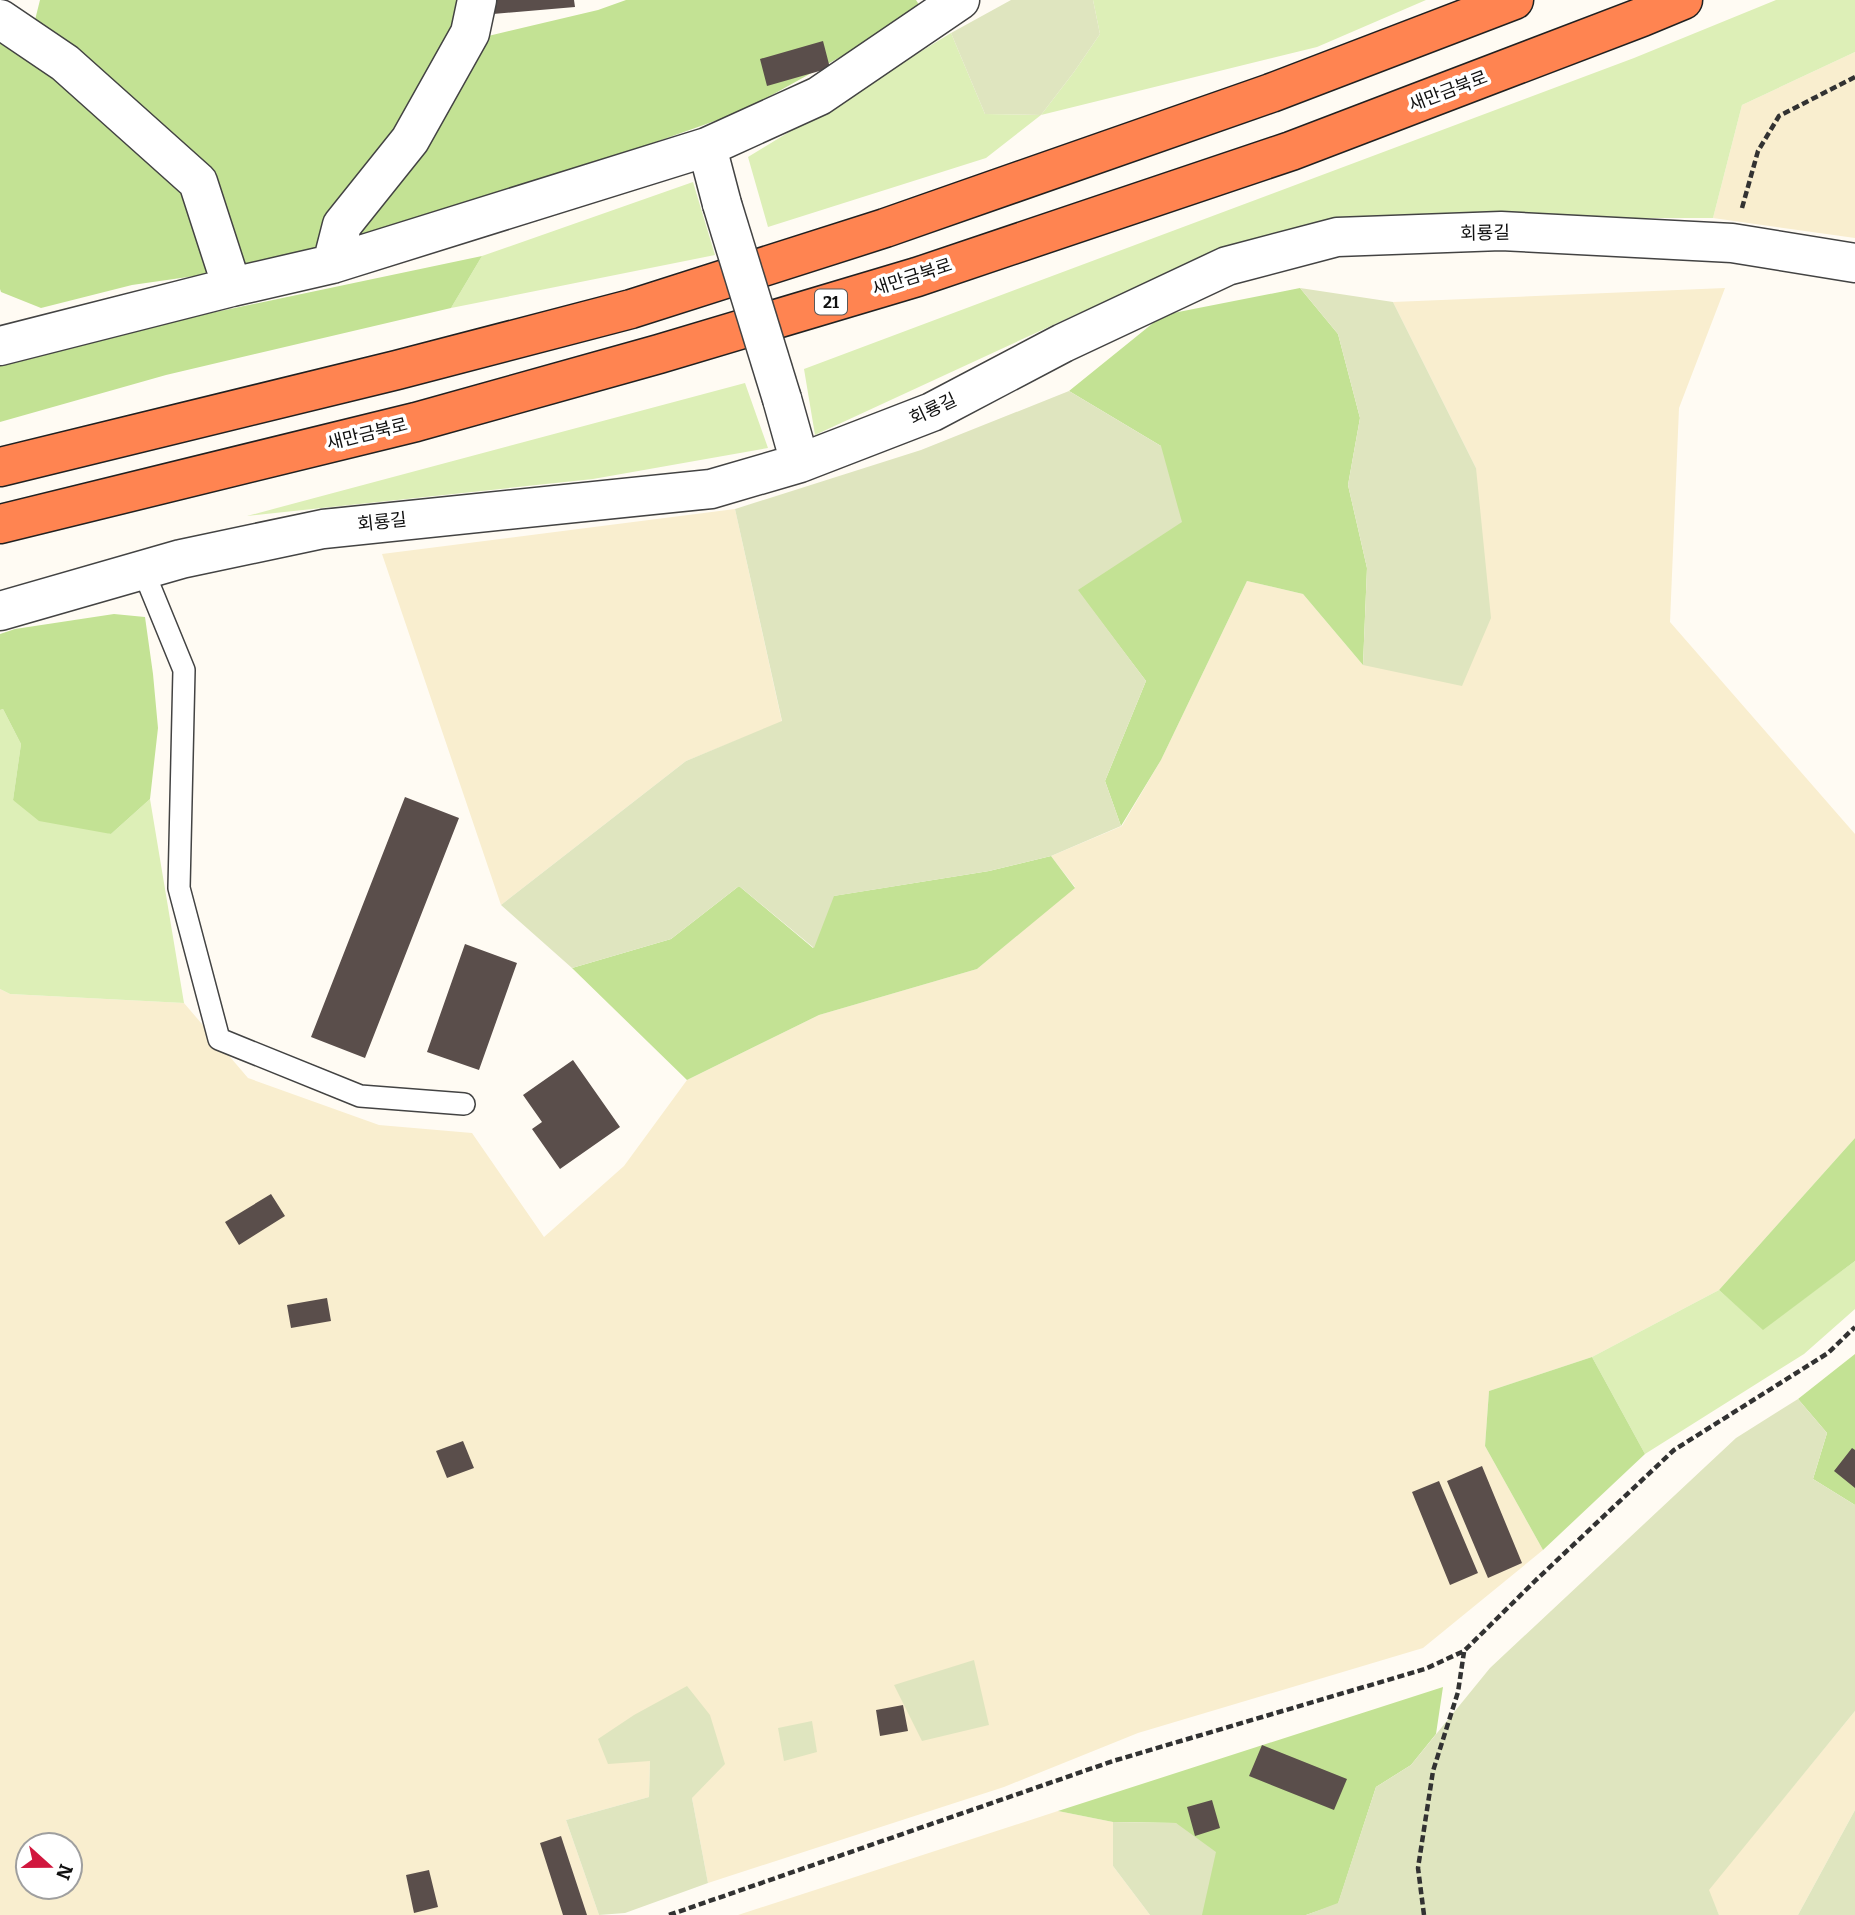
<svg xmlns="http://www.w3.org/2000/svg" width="1855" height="1915" viewBox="0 0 1855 1915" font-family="Bitter,'Noto Sans KR',serif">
  <rect width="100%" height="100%" fill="#fffbf3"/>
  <path fill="#f9eecf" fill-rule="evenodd" d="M1855,52V238L1713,218L1742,105Z
    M1725,288L1679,408L1670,622L1855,834V1138L1719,1290L1592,1357L1489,1391L1485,1446L1543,1550L1423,1648L1138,1733L1004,1787L708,1883L692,1798L650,1761L649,1797L566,1820L599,1915H0V989L10,994L184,1003L248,1078L379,1125L472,1133L544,1237L624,1166L687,1080L819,1015L977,969L1075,887L1051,856L1122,826L1161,760L1247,581L1303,594L1363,665L1476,468L1393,302ZM28,1845H70V1887H28Z
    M735,509L782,722L686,761L501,905L382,554Z
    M1855,1711V1810L1798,1915H1719L1708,1890Z
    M1058,1811L1113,1822V1866L1150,1915H738Z"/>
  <path fill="#ddefb7" d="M1093,0H1426L1317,47L1041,115L986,158L768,227L748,157L951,33L985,114L1041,115L1074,72L1100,34Z
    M1776,0H1855V52L1742,105L1713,218H1331L1079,313L815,435L804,369L1634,58Z
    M693,182L715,255L451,308L482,256Z
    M745,383L768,448L593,479L247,516Z
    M3,709L21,744L13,800L111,834L150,799L184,1003L10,994L0,989V710Z
    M1855,1261V1309L1804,1354L1645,1454L1592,1357L1719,1290L1763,1329Z"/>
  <path fill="#c3e294" d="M40,0H488L484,37L598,10L626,0H916L923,11L743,111L526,188L272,265L132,285L41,308L1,292L0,289V37L34,24Z
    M482,256L451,308L166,375L0,422V364L206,314Z
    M1300,288L1338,334L1360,418L1348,485L1367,568L1363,665L1303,594L1247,581L1161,760L1121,826L1105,781L1146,681L1077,590L1161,446L1069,391L1163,315Z
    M114,614L145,617L153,674L158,728L150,799L111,834L39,821L13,800L21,744L3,709L0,710V634L15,629Z
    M1051,856L1075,888L977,969L819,1015L687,1080L572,968L671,939L739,886L813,948L833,896L989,871Z
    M1855,1138V1261L1763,1330L1719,1290Z
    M1855,1354V1505L1813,1479L1827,1433L1798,1399Z
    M1592,1357L1645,1454L1543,1550L1485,1446L1489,1391Z
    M1443,1687L1436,1734L1411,1765L1376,1787L1338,1904L1306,1915H1202L1176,1823L1113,1822L1058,1811Z"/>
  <path fill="#dfe5bf" d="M1011,0H1093L1100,34L1074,72L1041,115L985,114L951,33Z
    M1300,288L1393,302L1476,468L1491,618L1462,686L1363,665L1367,568L1348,485L1360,418L1338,334Z
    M1069,391L1161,446L1182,522L1078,590L1146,681L1105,781L1121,826L1051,856L989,871L834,896L814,948L739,886L671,939L572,968L501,905L686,761L782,721L735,509L921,450Z
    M1798,1399L1827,1433L1813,1479L1855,1505V1711L1709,1890L1719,1915H1306L1338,1903L1376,1787L1411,1765L1490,1668L1736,1438Z
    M974,1660L989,1725L922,1741L894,1685Z
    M687,1686L710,1715L725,1764L692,1798L708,1883L625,1913L599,1915L566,1820L649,1797L650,1761L608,1764L598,1739L634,1715Z
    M812,1721L817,1752L784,1761L778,1728Z
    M1855,1810V1915H1798Z
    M1113,1822L1176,1823L1216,1852L1202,1915H1150L1113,1866Z"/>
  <path fill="#5a4e4b" d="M494,0H574L575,7L493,14Z
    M823,41L830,68L767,86L760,59Z
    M405,797L459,818L365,1058L311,1037Z
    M465,944L517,963L479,1070L427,1052Z
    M573,1060L620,1127L560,1169L532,1129L542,1122L523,1095Z
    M271,1194L285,1216L239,1245L225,1222Z
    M327,1298L331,1321L291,1328L287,1305Z
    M463,1441L474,1468L447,1478L436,1451Z
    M1852,1448L1855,1450V1488L1834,1471Z
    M1482,1466L1522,1563L1488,1578L1447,1481Z
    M1439,1481L1478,1573L1450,1585L1412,1492Z
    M903,1705L908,1731L880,1736L876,1710Z
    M1262,1745L1347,1779L1334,1810L1249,1776Z
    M1212,1800L1220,1828L1195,1836L1187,1807Z
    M561,1836L587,1915H563L540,1843Z
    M429,1870L438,1907L414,1913L406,1875Z"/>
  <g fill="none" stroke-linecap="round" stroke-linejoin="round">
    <defs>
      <path id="lane" d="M143,570L184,670L179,888L219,1039L360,1096L464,1104"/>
      <path id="street" d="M0,19L65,63L198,182L232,287
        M707,147L722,204
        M332,264L342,225L410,140L470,33L477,0
        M0,346L232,287L332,264L707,147L819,96L960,0
        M782,399L800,463
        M0,611L181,559L323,529L711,489L800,463L932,412L1063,343L1227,266L1337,237L1501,231L1732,243L1855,263"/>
      <path id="highway" d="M0,467L397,370L631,309L885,228L1271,93L1514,0
        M0,524L416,422L659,354L917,277L1291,151L1642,17L1683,0"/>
    </defs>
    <use href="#lane" stroke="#434343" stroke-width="24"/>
    <use href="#street" stroke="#434343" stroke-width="41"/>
    <use href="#highway" stroke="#212121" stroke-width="41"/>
    <path stroke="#323232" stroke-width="4.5" stroke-dasharray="7 3.5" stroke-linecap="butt" d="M1742,208L1758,151L1779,116L1855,77
      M669,1915L1113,1761L1425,1669L1464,1651L1536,1580L1674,1450L1828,1353L1855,1327
      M1424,1915L1418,1868L1433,1771L1458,1692L1464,1652"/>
    <use href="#lane" stroke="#fff" stroke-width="21"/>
    <use href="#street" stroke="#fff" stroke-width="38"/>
    <use href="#highway" stroke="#ff8451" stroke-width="38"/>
    <defs>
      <path id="street-bridge" d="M722,204L782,399"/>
    </defs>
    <use href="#street-bridge" stroke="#434343" stroke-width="41" stroke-linecap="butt"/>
    <use href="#street-bridge" stroke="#fff" stroke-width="38"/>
  </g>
  <g text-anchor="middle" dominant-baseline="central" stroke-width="7" stroke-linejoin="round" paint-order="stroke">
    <rect fill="#fff" stroke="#585858" stroke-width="2" x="815" y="289.5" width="32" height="25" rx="5"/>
    <g font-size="16" font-weight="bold" fill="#101010">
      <text x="831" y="302">21</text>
    </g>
    <g font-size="18" fill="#101010" stroke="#fff">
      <text transform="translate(1448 91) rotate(-21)">새만금북로</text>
      <text transform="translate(1485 233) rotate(-1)">회룡길</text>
      <text transform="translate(912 277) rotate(-18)">새만금북로</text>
      <text transform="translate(933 409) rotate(-25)">회룡길</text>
      <text transform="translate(367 434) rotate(-14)">새만금북로</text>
      <text transform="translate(382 522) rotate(-6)">회룡길</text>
    </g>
  </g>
  <g transform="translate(49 1866) rotate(111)"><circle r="33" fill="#ffffff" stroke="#9f9f9f" stroke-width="2"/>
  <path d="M0-5L12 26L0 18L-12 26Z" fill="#d1173e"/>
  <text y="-10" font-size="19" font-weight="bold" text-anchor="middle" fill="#101010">N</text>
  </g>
</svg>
